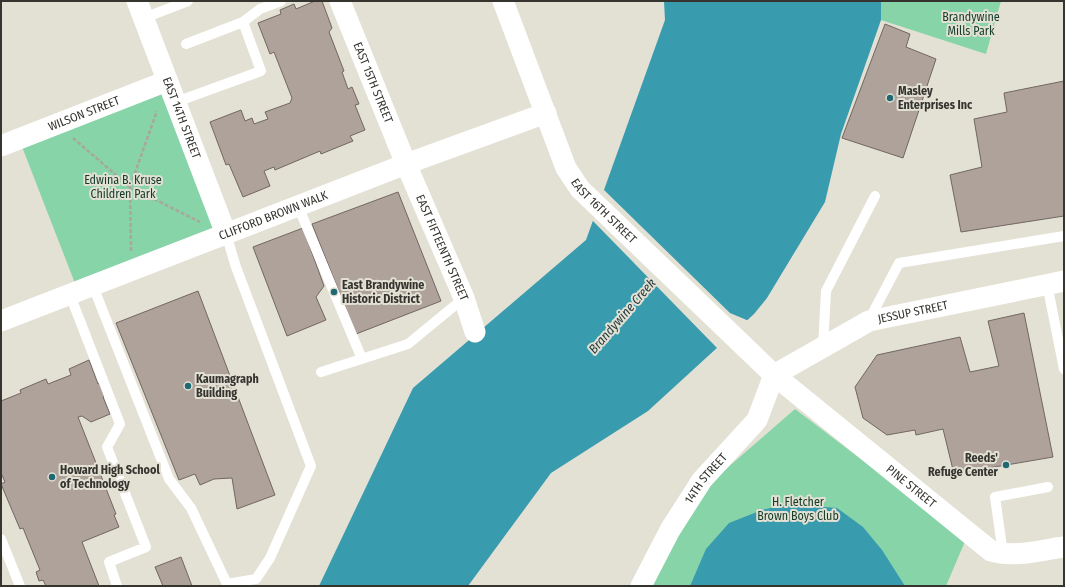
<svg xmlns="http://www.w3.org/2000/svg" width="1065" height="587" viewBox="0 0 1065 587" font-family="'Fira Sans Condensed',sans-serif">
  <rect width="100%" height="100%" fill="#e3e0d4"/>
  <path fill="#86d4a8" d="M881,1H1001L986,54L881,20Z
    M167,81L226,234L78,291L19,139Z
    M795,409L966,539L946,586H648L711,482Z"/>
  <path fill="#389bae" d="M664,1H881V20L841,134L825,202L767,298L754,314L648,411L551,473L468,586H319L413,388L586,240L665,20Z
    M788,504L837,508L863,527L882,550L905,586H690L706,549L729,523L762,510Z"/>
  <path fill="#e3e0d4" d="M603,189L730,313L749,321L718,349L592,220Z"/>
  <path fill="#aea29b" stroke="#726761" d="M315,1H322L332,28L329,32L344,71L342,72L348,89L352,87L359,104L355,105L365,130L350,136L353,141L321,154L320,151L275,170L274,167L264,171L270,186L243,197L229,164L226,165L210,122L241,110L245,121L252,118L254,124L268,119L265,112L290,103L292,98L274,52L270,54L258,23L281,14L280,10L294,4L296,9Z
    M885,24L910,34L906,47L936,59L903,158L842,138Z
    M1064,81V216L961,232L950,175L982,167L974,119L1007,112L1004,93Z
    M398,192L441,301L356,334L312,224Z
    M303,228L324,286L316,297L326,320L287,336L253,247Z
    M198,291L275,495L237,509L232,478L214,479L200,485L195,474L179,480L116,323Z
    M1024,313L1053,457L954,474L943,429L916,435L915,430L887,435L863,418L855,387L877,355L960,337L970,372L999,366L988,321Z
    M89,360L98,384L102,382L107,395L103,397L110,414L91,422L82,416L78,417L116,514L114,515L119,527L82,542L99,586H46L43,580L39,581L36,572L40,570L23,528L20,529L1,484L5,482L1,473V401L21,393L20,390L46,379L48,384L71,375L69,369Z
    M181,557L192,586H163L155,567Z"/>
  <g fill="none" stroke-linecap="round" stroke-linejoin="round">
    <path stroke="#a9a79d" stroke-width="2.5" stroke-dasharray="4 2" stroke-linecap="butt" d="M73,138L130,187L200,222
      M131,251L130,187L157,111"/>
    <path stroke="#fff" stroke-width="10" d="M144,18L188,1
      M186,44L243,22
      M176,102L261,71L243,22L260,9L281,1
      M298,206L362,359
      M1047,284L1064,369
      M93,286L169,479L191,508L227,584L256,579L270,558L311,466L236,267L226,234
      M70,295L120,424L107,447L146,547L109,562L117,586
      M869,320L899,263L1064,236
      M823,347L826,291L875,196
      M321,372L408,344L464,298
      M1,539L20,586
      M1003,554L995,497L1048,487"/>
    <g stroke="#fff" stroke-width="21">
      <path id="s1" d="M137,1L226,234"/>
      <path id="s2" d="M340,1L406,164L464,298L475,332"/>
      <path id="s3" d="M503,1L566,168L580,189L774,375L991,551C1015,558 1040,550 1064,547"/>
      <path id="s4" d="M1,146L167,81"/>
      <path id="s5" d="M1,321L406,164L546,113"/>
      <path id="s6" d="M774,375L869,321L1064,281"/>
      <path id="s7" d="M641,586L670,530L702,480L757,420L774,375"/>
    </g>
  </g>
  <g fill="#1f6a72" stroke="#e3e0d4" stroke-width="1.5">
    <circle cx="890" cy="98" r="4"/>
    <circle cx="334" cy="292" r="4"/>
    <circle cx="188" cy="386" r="4"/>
    <circle cx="1006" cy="465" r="4"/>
    <circle cx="52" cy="477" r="4"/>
  </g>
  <g text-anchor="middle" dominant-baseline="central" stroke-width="4" stroke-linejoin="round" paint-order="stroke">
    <g font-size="12" fill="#133c28" stroke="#e3e0d4">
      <text x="971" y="17">Brandywine<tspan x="971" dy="14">Mills Park</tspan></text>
      <text x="123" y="180">Edwina B. Kruse<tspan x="123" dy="14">Children Park</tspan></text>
      <text x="798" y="502">H. Fletcher<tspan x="798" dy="14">Brown Boys Club</tspan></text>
    </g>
    <g font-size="12" fill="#35342f" stroke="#e3e0d4">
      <text stroke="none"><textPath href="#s2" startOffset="88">EAST 15TH STREET</textPath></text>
      <text stroke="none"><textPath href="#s4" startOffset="89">WILSON STREET</textPath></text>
      <text stroke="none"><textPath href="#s1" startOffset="125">EAST 14TH STREET</textPath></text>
      <text stroke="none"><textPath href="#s3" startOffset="236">EAST 16TH STREET</textPath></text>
      <text stroke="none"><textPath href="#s5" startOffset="292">CLIFFORD BROWN WALK</textPath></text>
      <text stroke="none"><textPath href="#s2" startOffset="267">EAST FIFTEENTH STREET</textPath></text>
      <text stroke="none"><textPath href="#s6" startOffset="154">JESSUP STREET</textPath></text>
      <text stroke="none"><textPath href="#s7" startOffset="126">14TH STREET</textPath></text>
      <text stroke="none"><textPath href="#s3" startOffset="649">PINE STREET</textPath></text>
    </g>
    <g font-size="12" font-weight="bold" fill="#35342f" stroke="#e3e0d4" text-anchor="start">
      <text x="898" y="91">Masley<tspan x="898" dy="14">Enterprises Inc</tspan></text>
      <text x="342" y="285">East Brandywine<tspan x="342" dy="14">Historic District</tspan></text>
      <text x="196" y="379">Kaumagraph<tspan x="196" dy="14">Building</tspan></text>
      <text x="998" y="458" text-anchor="end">Reeds'<tspan x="998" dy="14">Refuge Center</tspan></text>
      <text x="60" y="470">Howard High School<tspan x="60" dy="14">of Technology</tspan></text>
    </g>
    <g font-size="13" font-style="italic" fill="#1f353a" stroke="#e3e0d4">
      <text transform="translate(622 316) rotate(-49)">Brandywine Creek</text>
    </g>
  </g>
  <rect width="1065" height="587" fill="none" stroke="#35342f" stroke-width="4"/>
</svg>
